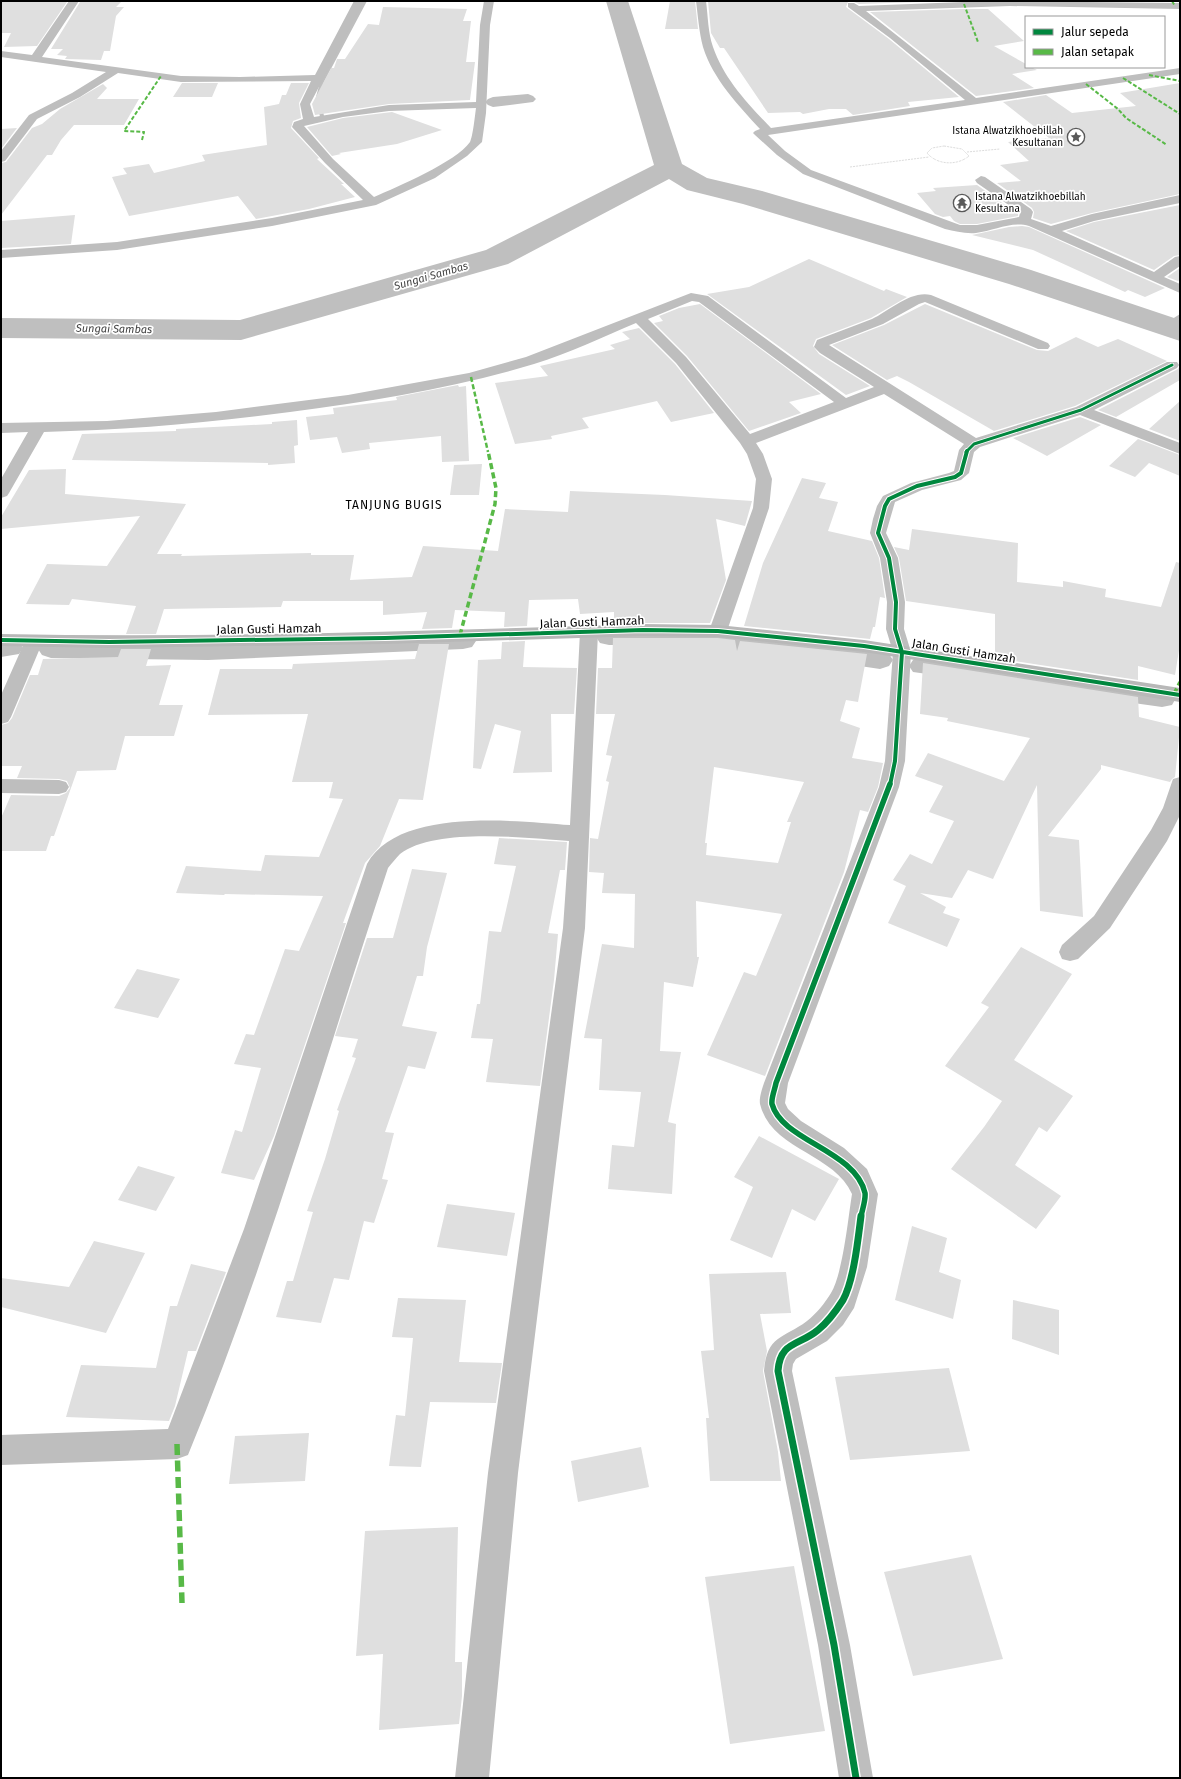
<svg xmlns="http://www.w3.org/2000/svg" width="1181" height="1779" viewBox="0 0 1181 1779" font-family="'Fira Sans',sans-serif">
  <rect width="100%" height="100%" fill="#fff"/>
  <g fill="none" stroke-linecap="round" stroke-linejoin="round">
    <path fill="#bfbfbf" fill-rule="evenodd" d="M363,1H367L324,82L320,97L324,116L320,117L316,97L320,82Z
      M1180,314V319L1167,327H1163V325Z"/>
    <path fill="#bfbfbf" fill-rule="evenodd" d="M528,94L533,96L536,99L533,102L493,107L488,105L485,102L488,99L493,97Z
      M609,629H669L833,644L889,654L893,660L889,666L880,669L833,662L669,645H609L600,643L596,637L600,631Z
      M463,633L472,635L476,641L472,647L463,649L208,660L51,658L42,655L38,649L42,643L51,640L208,642Z
      M1,639L19,642L23,648L19,654L1,657Z
      M922,657L1162,689L1172,691L1176,698L1172,705L1162,707L913,672L909,666L913,660Z"/>
    <path fill="#bfbfbf" fill-rule="evenodd" d="M606,1H628L682,164L707,178L762,191L1031,270L1180,320V341L1009,284L743,204L687,190L669,179L508,264L241,340L1,338V318L240,320L486,250L654,165Z"/>
  </g>
  <path fill="#dfdfdf" fill-rule="evenodd" d="M670,1H695L698,29H665Z
    M708,1H950L859,4L854,2H848L846,7L889,39L959,97L908,102L910,106L853,115L846,109H829L803,114L800,112L768,113L724,48H720L711,33Z
    M1,2H67L37,46L4,47L11,33H1Z
    M80,2H121L116,7H124L116,16L110,51H104L101,60L65,59L67,56L57,55L63,49H51Z
    M383,7L467,9L463,21H471L466,62H475L470,100L389,104L315,115L312,104L331,68H334L337,59H345L368,24L379,25Z
    M964,9H988L1024,41L994,46L1026,64V67H1031L1037,70L1012,74L1034,88L976,96L870,12Z
    M182,83H218L212,97H173Z
    M291,83H309L299,103L301,118L293,121L291,128L319,158L317,159L344,184H341L355,197L309,209L256,219L238,196L129,216L112,177L127,174L123,168L149,164L154,173L205,161L202,155L267,145L264,107L279,104L282,95H286Z
    M1180,83V194L1092,213L1051,224L1033,218L1034,212L1032,208L997,183L1021,181L1000,165L1029,161L1008,142L1049,138L1003,102L1046,95L1072,113L1136,106L1120,93Z
    M103,84L107,88L97,99H139L124,125H74L61,140L52,155H47L1,215V163L6,162L32,128L42,124L60,109Z
    M392,112L442,130L397,144L339,153L341,154L332,156L307,127L343,118Z
    M17,128L1,149V129Z
    M977,185L1018,214V216L977,224H960L954,221L950,216L943,217L935,214L917,193L936,191L933,188Z
    M1180,205V255L1174,256L1154,270L1066,231L1094,222Z
    M75,215L71,244L1,248V221Z
    M1022,226L1029,227L1165,288L1145,297L1128,290L1125,292L1033,250L972,235L1009,227Z
    M809,259L884,291L886,289L907,297L871,318L816,339L813,346L819,354L870,386L846,395L707,294L749,287Z
    M1180,268V280L1178,281L1167,277Z
    M700,304L821,394L789,402L801,413L749,431L687,356L654,323L663,321L659,316L679,308Z
    M925,304L1037,350L1048,351L1076,337L1098,347L1118,339L1167,361L1075,406L994,431L909,382L897,376L887,380L832,345L884,325Z
    M639,328L675,364L714,413L671,422L657,401L582,418L589,428L551,436L552,439L515,444L495,383L548,376L540,366L615,349L610,345L630,339L622,332Z
    M1180,366V380L1116,417L1098,410L1178,369Z
    M458,385L459,387L466,386L469,461L442,462L441,436L369,443L370,449L342,453L337,437L310,440L306,417L334,414L333,408L397,400L396,397Z
    M1180,401V441L1149,429Z
    M1080,417L1101,425L1047,456L1013,438Z
    M297,420L298,445L294,446L295,463L268,465V463L72,460L82,434L176,431V429L272,424V422Z
    M1138,439L1180,455V476L1149,463L1135,477L1109,466Z
    M482,464L479,495H450L454,465Z
    M66,469L65,494L186,504L157,554H182L181,556L311,553V555H354L350,580L412,577L423,546L498,551L505,509L568,512L570,491L665,495L752,501L745,526L716,519L726,580L710,623H614V612L580,614L578,599L529,600L527,626L504,627L505,612L455,610L452,628L422,629L427,612L383,615V601H283L281,607L164,609L156,634H126L136,606L72,599L69,605L26,604L47,564L107,566L140,516L1,529V517L29,470Z
    M802,478L826,483L819,498L838,502L828,531L872,541L879,558L885,598L880,597L875,627H873L870,639L744,626L763,563Z
    M912,529L1018,543L1017,582L1063,587V581L1106,589L1105,597L1161,607L1176,562L1180,563V644L1175,675L1138,666V680L995,658V614L906,601L899,558L894,547L909,550Z
    M613,638H718L735,640L737,651L740,641L867,654L858,702L846,700L840,721L860,728L852,758L883,763L878,787L868,812L860,810L844,872L765,1076L707,1055L744,972L756,976L782,914L696,901L697,957H699L693,987L664,982L660,1051L681,1052L668,1122L676,1124L672,1194L608,1189L612,1145L634,1147L641,1092L599,1090L602,1039L584,1038L602,944L634,948L635,894L602,893L604,873L589,872L590,838L598,839L609,782L606,781L612,756L606,755L615,714H596L598,668H612ZM714,767L804,782L787,822H791L778,863L706,855L707,843H705Z
    M525,641L523,667L577,668L574,714H551L552,772L513,773L521,731L495,724L481,769L473,768L478,660L501,659L502,642Z
    M419,644H449L423,800L399,799L380,846L365,863L343,923H346L274,1136L254,1180L221,1173L235,1130L242,1132L261,1068L234,1064L246,1034L254,1035L285,949L299,951L323,896L225,894L224,895L176,893L186,866L261,871L265,855L319,857L343,799L329,798L333,782H292L308,714L208,715L220,669H292L293,664L415,659Z
    M121,649H151L146,666L171,665L159,705H183L174,736H125L116,770L77,771L54,836H51L46,851H1V818L11,795L59,796L66,793L70,788L67,781L59,779L17,778L22,766H1V725L8,723L12,718L30,675H38L43,659L118,657Z
    M923,663L1138,697L1139,717L1180,727L1175,777L1172,779L1170,782L1101,765V769L1048,836L1079,840L1083,917L1040,911L1037,785L993,879L968,870L952,898L920,893L946,907L943,913L960,919L947,947L888,923L906,886L893,880L910,854L932,864L954,821L929,812L943,786L915,776L928,753L1004,781L1030,738L947,721L948,718L920,714Z
    M499,838L567,842L565,870H560L548,933L558,934L554,980L540,1086L486,1082L493,1039L471,1038L477,1004H480L489,931L501,932L516,866L494,864Z
    M412,869L447,873L427,947L423,976H417L402,1026L437,1032L425,1069L408,1066L385,1132L394,1133L382,1179L388,1180L374,1223L364,1221L349,1280L334,1278L321,1323L276,1317L287,1281H293L313,1212L307,1211L325,1159L339,1111L337,1110L356,1058L352,1057L358,1039L335,1036L367,938H393Z
    M1021,947L1072,974L1014,1060L1073,1096L1047,1132L1039,1127L1015,1165L1061,1196L1036,1229L951,1169L984,1127L1002,1101L945,1066L989,1007L981,1003Z
    M137,969L180,979L158,1018L114,1008Z
    M759,1136L839,1179L815,1221L792,1209L772,1258L730,1240L753,1187L734,1177Z
    M138,1166L175,1177L156,1211L118,1200Z
    M447,1204L515,1213L507,1256L437,1247Z
    M912,1226L947,1238L939,1272L961,1280L953,1319L895,1300Z
    M94,1241L145,1253L106,1333L1,1307V1278L69,1287Z
    M191,1264L226,1272L196,1351H188L175,1406L169,1421L66,1417L81,1365L156,1368L170,1306H177Z
    M786,1272L791,1313L760,1314L767,1351L763,1371L778,1452L781,1481H710L706,1418H709L701,1351L714,1350L709,1274Z
    M398,1298L466,1300L459,1362L502,1363L496,1403L430,1402L421,1467L389,1466L396,1415L405,1416L413,1338L392,1337Z
    M1013,1300L1059,1310V1355L1012,1339Z
    M949,1368L970,1451L850,1460L835,1377Z
    M309,1433L305,1481L229,1484L235,1436Z
    M641,1447L649,1487L578,1502L571,1461Z
    M458,1527L455,1662H462V1696L459,1724L379,1730L383,1654L356,1656L365,1531Z
    M971,1555L1003,1659L913,1676L884,1572Z
    M794,1566L825,1731L730,1744L705,1577Z"/>
  <g fill="none" stroke-linecap="round" stroke-linejoin="round">
    <path stroke="#b9b9b9" stroke-width="1" stroke-dasharray="0.5 1" stroke-linecap="butt" d="M944,146L962,149L969,156C957,166 937,165 927,153L932,148Z
      M967,152L1000,149
      M850,167L929,157"/>
    <path fill="#bebebe" fill-rule="evenodd" d="M69,1H79L42,57L181,76L240,77L315,75L354,1H364L310,104L314,117L389,105L476,102L480,25L484,1H494L490,25L486,113L482,142L467,156L435,178L376,205L272,226L117,250L1,258V250L117,242L272,218L363,200L325,163L292,127L294,122L303,119L300,104L311,81L181,82L118,73L80,97L37,119L5,161L1,162V151L29,115L72,93L106,72L1,57V51L32,55ZM476,108C475,115 473,136 470,142C456,162 397,187 374,197L333,159L304,126L343,117L389,111Z
      M696,1H706C708,16 708,33 713,47C724,79 748,104 771,128L965,100L890,38L848,7V3H854L859,6L989,1L1180,3V9L1010,6L866,11L976,98L1180,68V74L768,135L785,151L811,170L960,225H977L1019,217L1020,213L977,183L975,180L981,176L985,177L1031,209L1033,212L1031,219L1051,226L1092,214L1180,195V203L1094,221L1062,231L1154,272L1175,257L1180,256V266L1164,277L1180,284V293L1029,226C1011,221 994,231 976,233C965,234 955,231 945,229L803,174L777,155L755,135L753,133L755,131L760,129C738,105 713,79 703,47C699,32 698,16 696,1Z
      M691,293L708,296L846,398L874,387L820,353L814,347L817,340C835,333 854,326 872,319C889,311 911,290 931,295L1048,343L1050,346L1048,349H1038L925,302L919,304L883,324L829,345L976,438L1076,407L1167,362H1177L1179,365L1177,368L1094,410L1180,443V454L1080,415L980,447L974,452L969,473L961,480L922,490L895,502L886,533L898,558L905,602L904,629L911,652L905,761L899,787L788,1083L785,1103L788,1109L801,1121L844,1148L867,1169L878,1194L867,1267L854,1308L843,1325L827,1341L796,1359L793,1364L792,1371L850,1645L873,1778H839L818,1645L764,1371C767,1335 783,1339 807,1321C816,1314 825,1303 831,1293C843,1273 848,1219 852,1194C834,1153 771,1150 760,1104C759,1098 762,1089 764,1083L879,787L885,761L893,652L886,629L887,602L880,558L870,533L873,519L877,506L883,496L911,483L949,473L954,471L959,450L964,444L884,394L756,443L763,454L772,479L769,508L727,631L724,635L718,637L712,635L709,631L753,508L756,479L747,454L740,443L676,363L636,323C603,337 569,353 534,364C455,388 372,401 290,412C208,423 126,430 44,432L9,493L7,496L1,498V479L28,432L1,433V423L107,421L216,412L348,395L469,373L526,357ZM692,301L699,302L834,402L750,434L686,357L648,319Z
      M589,626L595,628L598,632L585,928L518,1473L489,1778H455L488,1473L563,928L569,841C526,838 435,827 400,854C396,858 392,863 388,868C323,1064 267,1264 188,1455L177,1459L1,1465V1435L168,1429L244,1229L367,864C398,807 516,821 570,825L580,632L583,628Z
      M34,635L41,637L43,641L11,717L8,722L1,724V695L25,641L27,637Z
      M1180,777V815L1167,841L1110,928L1078,959L1070,961L1062,959L1059,952L1062,945L1094,916L1151,830L1163,808L1173,779Z
      M1,779L59,780L66,782L69,787L66,792L59,794L1,793Z"/>
    <path fill="#b8b8b8" fill-rule="evenodd" d="M643,624L718,625L864,640L1180,688V702L864,652L718,637L643,636L385,644L109,648L1,646V634C215,638 429,631 643,624Z"/>
    <path stroke="#58b947" stroke-width="2" stroke-dasharray="4 2" stroke-linecap="butt" d="M1172,1L1175,6
      M964,4L978,42
      M1149,75L1180,81
      M1123,78L1180,114
      M1086,84L1118,109L1126,118L1167,145
      M142,140L144,132L124,131L161,76"/>
    <path stroke="#58b947" stroke-width="2.5" stroke-dasharray="5 2.5" stroke-linecap="butt" d="M471,377L488,452"/>
    <path stroke="#58b947" stroke-width="3.5" stroke-dasharray="6 3.5" stroke-linecap="butt" d="M460,635L495,504L496,488L488,451
      M1174,694L1180,682"/>
    <path stroke="#58b947" stroke-width="5.5" stroke-dasharray="11 5.5" stroke-linecap="butt" d="M177,1444L182,1603"/>
    <defs>
      <path id="cycleway-far3" d="M966,452L974,444L1081,410L1172,365"/>
      <path id="cycleway-far2" d="M1,640L109,642L385,638L643,630L718,631L864,646L1180,695
        M890,785L895,761L902,652L895,629L896,602L889,558L878,533L885,506L889,499L917,486L955,477L961,473L967,451"/>
      <path id="cycleway-far1" d="M861,1217C862,1210 866,1200 865,1193C855,1150 782,1141 772,1104C771,1098 775,1089 776,1083L890,784"/>
      <path id="cycleway" d="M856,1778L834,1645L778,1371C780,1341 799,1346 818,1330C828,1322 836,1311 843,1300C854,1280 858,1239 861,1216"/>
    </defs>
    <use href="#cycleway-far3" stroke="#fff" stroke-width="4.5"/>
    <use href="#cycleway-far2" stroke="#fff" stroke-width="6"/>
    <use href="#cycleway-far1" stroke="#fff" stroke-width="8"/>
    <use href="#cycleway" stroke="#fff" stroke-width="10"/>
    <use href="#cycleway-far3" stroke="#00873e" stroke-width="3"/>
    <use href="#cycleway-far2" stroke="#00873e" stroke-width="4"/>
    <use href="#cycleway-far1" stroke="#00873e" stroke-width="5.5"/>
    <use href="#cycleway" stroke="#00873e" stroke-width="7"/>
  </g>
  <defs>
    <symbol id="sight-ring" viewBox="-11 -11 22 22"><circle r="9.5" fill="#fff" stroke="#595959" stroke-width="1.5"/><path d="M0-6L1.8-2.2L6-1.7L2.9 1.2L3.7 5.4L0 3.3L-3.7 5.4L-2.9 1.2L-6-1.7L-1.8-2.2Z" fill="#595959"/></symbol>
    <symbol id="temple-ring" viewBox="-11 -11 22 22"><circle r="9.5" fill="#fff" stroke="#595959" stroke-width="1.5"/><path d="M0-6L5-2H3V0L6.5 2.5H4V6H1.5V3h-3V6H-4V2.5H-6.5L-3 0V-2H-5Z" fill="#595959"/></symbol>
  </defs>
  <g fill-rule="evenodd">
    <use href="#sight-ring" x="1066" y="127" width="20" height="20"/>
    <use href="#temple-ring" x="952" y="193" width="20" height="20"/>
  </g>
  <g text-anchor="middle" dominant-baseline="central" stroke-width="3.5" stroke-linejoin="round" paint-order="stroke">
    <g font-size="10" fill="#000" stroke="#fff" text-anchor="end">
      <text x="1063" y="131">Istana Alwatzikhoebillah<tspan x="1063" dy="12">Kesultanan</tspan></text>
      <text x="975" y="197" text-anchor="start">Istana Alwatzikhoebillah<tspan x="975" dy="12">Kesultana</tspan></text>
    </g>
    <g font-size="11" font-style="italic" fill="#444" stroke="#fff">
      <text transform="translate(431 276) rotate(-16)">Sungai Sambas</text>
      <text transform="translate(114 329) rotate(1)">Sungai Sambas</text>
    </g>
    <g font-size="12" letter-spacing="1" fill="#000" stroke="#fff">
      <text x="394" y="505">TANJUNG BUGIS</text>
    </g>
    <g font-size="12" fill="#000" stroke="#fff">
      <text transform="translate(592 622) rotate(-2)">Jalan Gusti Hamzah</text>
      <text transform="translate(269 629) rotate(-1)">Jalan Gusti Hamzah</text>
      <text transform="translate(964 651) rotate(9)">Jalan Gusti Hamzah</text>
    </g>
  </g>
  <rect width="1181" height="1779" fill="none" stroke="#000000" stroke-width="4"/>
  <rect x="1025" y="16" width="140" height="52" fill="#ffffff" stroke="#999999"/>
  <rect x="1033" y="29" width="20" height="6" fill="#00873e" stroke="#999999"/>
  <text x="1061" y="36" font-size="12" fill="#000000">Jalur sepeda</text>
  <rect x="1033" y="49" width="20" height="6" fill="#58b947" stroke="#999999"/>
  <text x="1061" y="56" font-size="12" fill="#000000">Jalan setapak</text>
</svg>
